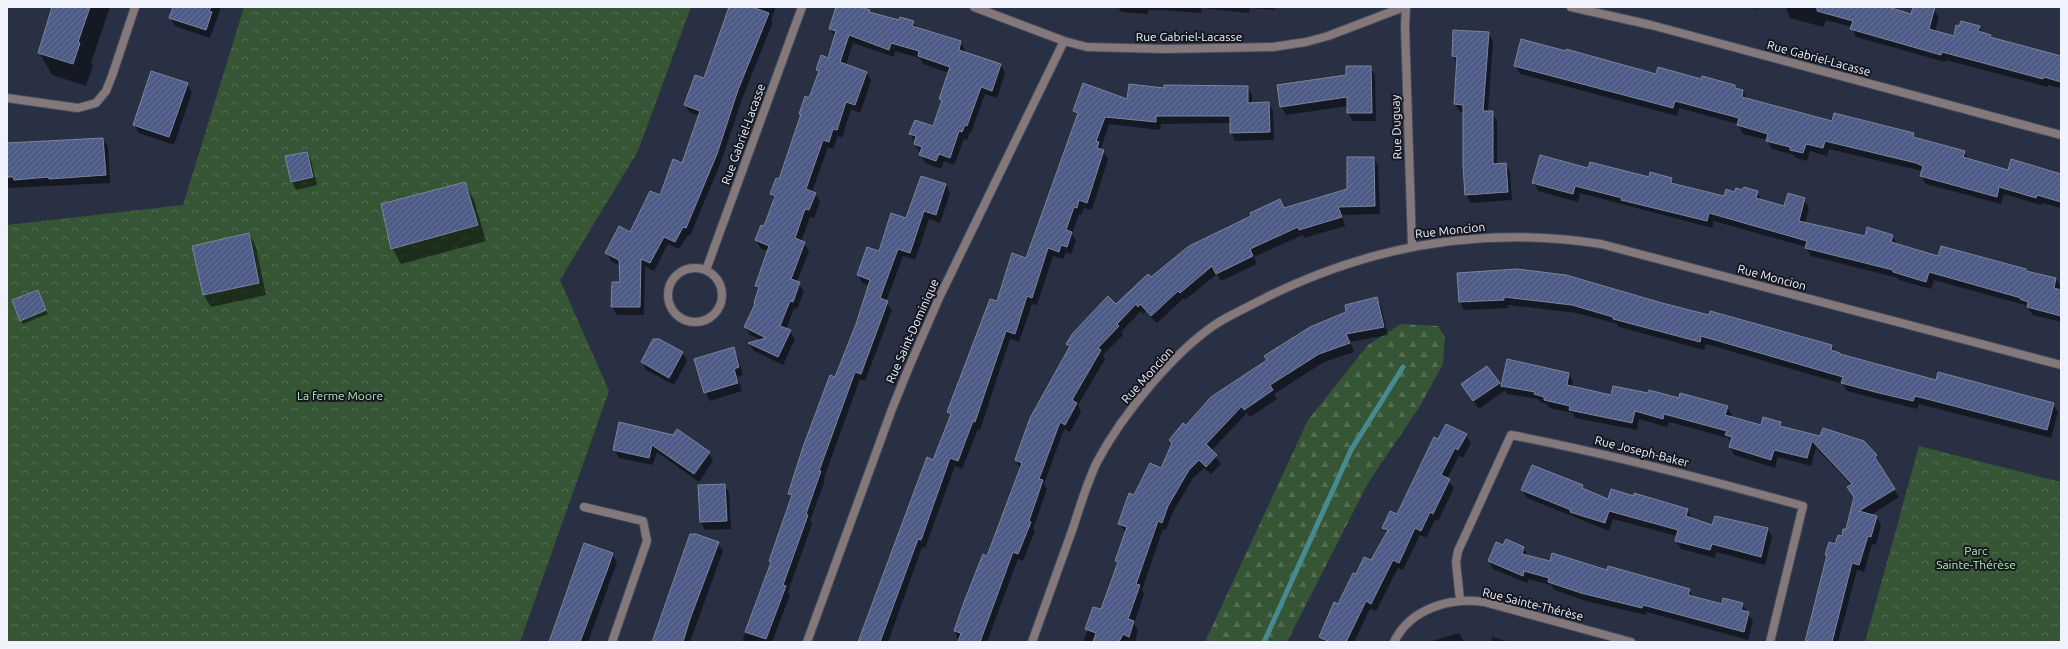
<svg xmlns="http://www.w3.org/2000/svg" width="2068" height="649" viewBox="0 0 2068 649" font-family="Ubuntu,sans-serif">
  <defs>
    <pattern id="forest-firs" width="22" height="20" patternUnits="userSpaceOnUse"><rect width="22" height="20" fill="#365535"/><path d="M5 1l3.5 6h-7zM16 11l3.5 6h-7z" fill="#536e53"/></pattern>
    <pattern id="park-crowns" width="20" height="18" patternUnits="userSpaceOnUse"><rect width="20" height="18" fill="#365535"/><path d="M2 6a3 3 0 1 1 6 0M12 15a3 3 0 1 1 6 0" fill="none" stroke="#536e53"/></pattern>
    <pattern id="building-hatch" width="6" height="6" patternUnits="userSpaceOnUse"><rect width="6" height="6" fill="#4d5b86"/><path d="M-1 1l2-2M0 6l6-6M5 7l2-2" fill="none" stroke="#677398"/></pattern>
  </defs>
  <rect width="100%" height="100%" fill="#293044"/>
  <path fill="url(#forest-firs)" d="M1401,324L1438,326L1445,337L1443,364L1420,406L1368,483L1287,642H1205L1308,420L1368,345Z"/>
  <path fill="url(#park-crowns)" d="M244,7H691L638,151L560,280L609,391L520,642H7V225L183,205Z
    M1919,446L2061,482V642H1865Z"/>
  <path fill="#0007" d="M55,7H110L91,63L93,66L86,86L52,75L39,52Z
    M172,7H221L210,38L175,26L170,18L173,11Z
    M730,7H776L771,20L773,22L742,99L721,162L690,236L688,235L679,249L668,244L654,271L645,266L644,315H617L612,307L621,283L620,266L611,261L607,253L631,233L661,197L683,164L700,116L690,113L685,105L704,79Z
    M837,7H857L869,11L871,14L900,22H913L917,28L961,42L965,50V53L1001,65L1005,73L997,98L985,94L971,133L970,132L967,140L964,139L954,165L944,161L941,169L925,163L910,134L933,127L942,103L940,99L949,73L923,64L920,58L895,51L894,57L853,43L846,65L867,73L871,81L860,113L851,109L842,138L838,136L833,149L828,147L812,192L815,193L820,202L814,218L810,217L801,242L804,243L809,251L797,282L804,291L797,309L794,308L786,330L790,331L795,339L783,365L754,351L749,344L761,340L750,335L745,327L756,305L759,291L756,286L768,251L761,249L756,240L764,228L774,200L771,194L780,180L802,116L800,114L810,99L819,73L817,70L829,59L835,37L830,29Z
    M1118,7H1275V10L1250,8L1249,13L1202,8L1201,13L1160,10H1148V14L1121,12Z
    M1748,7H1758L1757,9Z
    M1783,7H1887L1912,15L1914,7L1934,10L1939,18L1935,32L1954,37L1979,27L1983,33L1990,35L1992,39L2061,61V88L2048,85V87L1946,60L1945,62L1856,37L1852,27L1826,20L1823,27L1790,18L1786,8Z
    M1454,31L1488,33L1493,41L1488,112H1492L1497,121V165L1505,164L1510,172L1512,200L1471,203L1466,195L1464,166V112H1460L1455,104L1457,64L1453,56Z
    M1515,65L1656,75L1735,86L1737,90L1743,91L1747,99L1833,122L1913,134L1915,138L1964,152L1969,160L2009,171L2061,173V208L2042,203L2041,205L2004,194L2001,204L1926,184L1921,176L1922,171L1829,149L1827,156L1810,151L1807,161L1796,158L1794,155L1772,149L1767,140L1743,134L1738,124L1679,108L1677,116L1520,74Z
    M1370,67L1375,75L1376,121H1353L1348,113V106L1286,115L1281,106Z
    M187,84L192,92L174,145L139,133L134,125Z
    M1248,87L1252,95V104L1268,103L1273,111L1274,140L1235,141L1231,132V123L1161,124L1160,130L1109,124L1101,148L1108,159L1092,210L1084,208L1081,215L1079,214L1072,234L1076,241L1071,254L1066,252L1063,259L1053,256L1037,305L1032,304L1019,342L1010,339L980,430L978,429L962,469L955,466L925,548L922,547L888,642H859L894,546L934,461L951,417L948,412L997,303L1027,259L1078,117L1075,111L1128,100L1165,89Z
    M103,139L108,147L110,183L7,188V144Z
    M307,153L311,161L317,185L296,190L292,182L286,157Z
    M1374,158L1378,166L1380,214L1342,215L1345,226L1304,238L1303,235L1254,257L1257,264L1221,281L1217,274L1185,300L1184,298L1157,323L1146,312L1143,314L1141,311L1121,332L1123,335L1103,355L1105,359L1078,405L1081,412L1070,432L1064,429L1044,484L1047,489L1033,529L1035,531L1023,561L1018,559L987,642H959L955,631L988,557L1020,468L1016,460L1070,349L1067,344L1151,279L1284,209L1348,190Z
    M1589,169L1650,178L1671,179L1674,184L1725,197L1735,193L1757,192L1762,201L1785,207L1804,199L1809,208L1805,223L1865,238L1893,236L1897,245L1939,257L2026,269L2027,272L2056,279L2061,286V322L2033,315L2025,305L1934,280L1931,289L1899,280L1898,278L1811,256L1806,247L1714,221L1712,228L1580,193L1578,202L1538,191L1533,182Z
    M921,177L946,185L950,193L940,223L929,219L915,260L903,256L886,302L892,310L865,381L860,379L824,478L825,480L810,521L812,524L788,592L790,595L772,642H742L771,563L770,561L792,499L789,494L857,324L870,286L862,283L858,275L880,252L907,219Z
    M465,184L474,200L486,241L401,264L392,248Z
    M249,234L256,247L266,295L211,307L204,295L193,247Z
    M1458,274L1662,304L1832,346L1836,353L1841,356L1937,381L2053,404L2058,412L2051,438L1919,404L1917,409L1847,391L1843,384L1706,344L1704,350L1619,327L1617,324L1577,313L1508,305L1509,308L1464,310L1460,302Z
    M38,291L48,314L23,324L21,320Z
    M1376,298L1381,306L1388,335L1350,342L1354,352L1324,362L1274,394L1277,399L1250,417L1247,413L1211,451L1221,464L1211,474L1204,468L1193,478L1172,514L1166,530L1163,529L1142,590L1144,594L1134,624L1138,630L1135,642H1083L1088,630L1087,628L1101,611L1118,565L1116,560L1126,533L1119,524L1134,496L1161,470L1186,426L1347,312Z
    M658,340L683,353L687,361L674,385L646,370L642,362Z
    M733,348L738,357L743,375L738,377L742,391L710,401L705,392Z
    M1507,360L1569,374L1573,382L1572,387L1612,396L1680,399L1727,407L1732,415L1731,418L1761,426L1781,423L1783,428L1876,456L1881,464L1879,465L1899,497L1871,515L1876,516L1881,525L1876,545L1872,544L1864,572L1857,570L1838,642H1806L1828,558L1826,554L1836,545L1846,530L1855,498L1851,485L1816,448L1811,466L1778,457L1775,468L1734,455L1730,447L1731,443L1728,438L1669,422L1667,427L1639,419L1637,430L1575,418L1573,413L1549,408L1547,404L1540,402L1538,399L1507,394L1505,390L1479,409L1467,392L1499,383L1502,389Z
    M620,424L709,452L713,461L699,482L657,452L653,465L619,458L614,449Z
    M1466,435L1471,443L1463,458L1459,456L1447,479L1454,488L1438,521L1435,520L1426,538L1420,535L1403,570L1398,568L1376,611L1370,609L1354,642H1323L1321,637L1339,605L1356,576L1371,562L1387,534L1383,528L1397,515L1438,440Z
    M725,485L729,493L731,529L705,530L701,522Z
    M1582,486L1585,491L1609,500L1634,497L1688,509L1692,519L1713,527L1768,529L1772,537L1765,565L1716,552L1715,558L1681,549L1676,541L1677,536L1613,519L1609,531L1527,498L1522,490Z
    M718,543L723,551L690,642H654Z
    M1504,547L1524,548L1528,556L1550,563L1608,571L1689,590L1693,597L1722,605L1742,604L1753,621L1748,640L1647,612L1646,615L1586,601L1554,590L1551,585L1529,579L1527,583L1493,569L1489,561Z
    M612,554L617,562L588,642H551Z
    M1459,633L1464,642H1429Z
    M1492,637L1510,642H1491Z"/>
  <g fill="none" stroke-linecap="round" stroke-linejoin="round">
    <path stroke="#458b91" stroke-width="5" d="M1264,642L1351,450L1403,367"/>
  </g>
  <path fill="url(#building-hatch)" stroke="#7c859c" d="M52,7H90L78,42L80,43L73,64L38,53Z
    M173,7H211L209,11L212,12L206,30L169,18Z
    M729,7H752L769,13L738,90L717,154L686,228L683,227L675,242L664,237L650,263L641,259L640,307H611L612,282H620L619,260L605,253L619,226L630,232L650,191L660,195L673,159L682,163L700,111L684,105L695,75L704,78Z
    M836,7H860L870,10L869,12L899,20L900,17L914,21L912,26L961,41L959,50L1001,64L992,91L981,87L967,126L965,125L962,132L959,131L950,158L939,154L936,161L919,155L922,147L914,144L916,136L909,134L915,120L933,126L942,100L939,99L950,67L918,56L919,51L891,43L889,50L849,35L840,62L867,72L855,105L846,102L837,130L833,129L829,142L823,140L806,189L816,193L809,210L805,209L795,238L805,242L791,279L800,282L793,302L790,301L780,326L791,330L778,357L748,343L766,338L744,327L755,304L754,303L759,287L755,286L769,246L755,240L761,225L764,226L775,196L770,194L776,178L779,179L801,114H799L805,96L809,98L819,71L816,70L821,55L828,58L836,31L829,29Z
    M1817,7H1888L1911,14L1913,7H1935L1929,29L1954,36L1956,25L1959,26L1961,21L1980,26L1978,31L1991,35L1990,37L2061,56V82L2044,77L2043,79L1942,52L1941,55L1850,29L1853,21L1817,11Z
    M1453,30L1489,32L1483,111H1493V164L1506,163L1508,192L1465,195L1463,166V105L1454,104L1457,57L1452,56Z
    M1521,39L1566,51V49L1656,74L1658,67L1701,79L1702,76L1735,85V88L1743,90L1742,97L1832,121L1834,113L1914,133L1913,137L1965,151L1963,157L2008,170L2011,159L2061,174V202L2037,195L2036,198L1999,187L1997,197L1920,176L1923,166L1916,163L1825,141L1823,148L1806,144L1803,153L1790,150V147L1766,141L1768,134L1737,125L1739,118L1675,101L1673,108L1514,66Z
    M1346,66H1371L1372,113H1347V97L1280,107L1277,85L1346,75Z
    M151,71L188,83L169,137L133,125Z
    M1083,83L1127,99L1129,84L1164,88V85L1248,86V103L1269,102L1270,132L1230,133V116H1156V122L1105,117L1096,141L1099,142L1097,148L1104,150L1087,203L1079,200L1077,208L1074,207L1066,230L1072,232L1067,247L1061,245L1059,252L1048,248L1032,298L1027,296L1015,334L1006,331L975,422L973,421L958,461L950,458L921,540L918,539L880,642H858L927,457L933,460L951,414L947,412L990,299L997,301L1012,253L1026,258L1078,113L1073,111Z
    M103,138L106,175L49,179V177L14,180L13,177H7V143Z
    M307,152L313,177L291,182L285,156Z
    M1540,155L1588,168L1590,162L1649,177L1650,172L1672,178L1671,183L1724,196L1726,189L1734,192L1736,188L1742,190L1744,187L1758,191L1756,198L1784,206L1788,193L1805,198L1799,221L1865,236L1867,227L1893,235L1891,242L1938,256L1941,246L2026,269V271L2056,278L2054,288L2061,290V316L2027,307L2028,302L2020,299L2021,298L1929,272L1926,282L1893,272V270L1805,248L1807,241L1709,213L1707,221L1621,200L1622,198L1575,186L1573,194L1532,183Z
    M1347,157H1374L1375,206L1338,207L1342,217L1299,230L1298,227L1250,249L1253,256L1216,274L1212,266L1180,293L1178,291L1151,316L1140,304L1138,307L1136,304L1117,324L1119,326L1098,348L1101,350L1072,400L1077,403L1065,425L1060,422L1039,479L1043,480L1029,521L1031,522L1018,554L1013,552L980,642H958L961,633L954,631L964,602L983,554L987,556L1022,463L1015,460L1030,418L1070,346L1066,344L1073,333L1108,296L1116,304L1148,274L1151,277L1189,246L1251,216L1250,213L1280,199L1284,208L1347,189Z
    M921,176L946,184L936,215L924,211L910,253L898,249L880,298L888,301L861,374L855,372L819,471H821L806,514L808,515L783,585L786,586L766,639L745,632L771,562L769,561L792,495L788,494L803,447L830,375L835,377L856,324L870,280L857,275L867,247L879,251L891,213L906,218Z
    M465,182L478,225L391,249L381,204Z
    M249,233L259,283L203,295L192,246Z
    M1517,269L1566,275L1662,303L1709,315L1710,311L1832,345L1831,350L1840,353V354L1936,380L1938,372L2054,403L2047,430L1915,396L1913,401L1875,392L1841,383L1843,377L1701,336L1700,342L1613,319V317L1572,305L1504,297V300L1459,302L1457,273Z
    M38,290L46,310L20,321L12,300Z
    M1377,297L1384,327L1346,334L1350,343L1319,354L1270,385L1273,390L1244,410L1242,406L1206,444L1217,455L1206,467L1199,460L1189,470L1168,506L1162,523L1158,521L1136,584L1140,585L1128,619L1134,621L1129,637L1123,634L1119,642H1093L1096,633L1085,629L1093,607L1101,609L1118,562L1115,561L1127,527L1118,524L1129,493L1134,495L1150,463L1161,468L1172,443L1169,440L1183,423L1186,425L1211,397L1267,360L1264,356L1310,327L1346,312L1345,305Z
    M653,339H659L683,352L669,378L641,362Z
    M734,347L739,367L734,369L738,383L704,393L694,359Z
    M1507,359L1569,373L1567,385L1611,395L1613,386L1648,393L1649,390L1679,398L1680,393L1728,406L1725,415L1761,425L1763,417L1781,422L1780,426L1820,436L1823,428L1864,441L1877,455L1875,457L1895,489L1859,511L1877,516L1871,537L1868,536L1859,565L1852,563L1832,642H1805L1827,555H1825L1829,542L1835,544L1838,535L1842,536L1843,529H1846L1854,497L1847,487L1852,484L1812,441L1807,458L1774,450L1771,460L1729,447L1732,437L1725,435L1727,431L1664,414L1663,419L1635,411L1632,423L1569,410L1570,406L1544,400V397L1534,394L1535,392L1501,386Z
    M1487,366L1500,383L1473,401L1461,384Z
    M619,422L673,435L677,429L710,452L694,474L652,445L649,458L613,450Z
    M1446,424L1467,434L1458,450L1455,448L1441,475L1450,479L1433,514L1430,512L1421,531L1415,528L1399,563L1393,560L1371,604L1366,601L1346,642H1329L1319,637L1334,602L1338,604L1353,573L1356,574L1364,557L1371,560L1388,530L1382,528L1390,511L1397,514L1434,437L1438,439Z
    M1532,465L1583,485L1582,488L1608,499L1611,489L1634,496V493L1688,509L1686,516L1712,525L1715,516L1768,528L1761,557L1712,544L1710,550L1675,541L1678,530L1609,511L1605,523L1570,512L1571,510L1521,490Z
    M725,484L727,521L700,522L698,485Z
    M690,534H696L719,542L690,619L683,642H652Z
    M1506,539L1524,547L1522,554L1550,561L1552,553L1607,570L1608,566L1690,589L1688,595L1722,604L1723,598L1743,603L1741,610L1749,612L1744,632L1643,605L1642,608L1581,593L1548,582L1549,578L1524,571L1523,576L1488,561L1496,542L1503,545Z
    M584,543L613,553L608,568L580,642H549Z"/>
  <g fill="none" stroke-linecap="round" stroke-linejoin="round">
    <defs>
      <path id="minor" d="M974,7L1064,41L1087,47L1165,49L1273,47L1306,42L1328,36L1404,7
        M1406,7L1405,26L1412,246
        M1571,7L1651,25L2061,135
        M7,98L78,108L96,103L106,91L112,76L135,7
        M668 295a27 27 0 1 1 54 0a27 27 0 1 1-54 0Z
        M706,270L802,7
        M584,507L643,521L647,541L612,642
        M1460,600L1456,562L1458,551L1511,435C1610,454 1706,479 1803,506L1770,642
        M807,642L892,409L909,367L939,298L1064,41
        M1032,642C1046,604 1059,566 1073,528C1080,506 1087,483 1097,462C1122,415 1174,351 1219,322C1236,312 1254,304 1271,295C1376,244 1485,226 1601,244L2061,365
        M1394,642C1410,609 1449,597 1484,602L1631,642"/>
    </defs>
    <use href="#minor" stroke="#454b5e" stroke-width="10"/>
    <use href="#minor" stroke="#85787a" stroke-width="8"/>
  </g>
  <g text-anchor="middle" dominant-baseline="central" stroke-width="4" stroke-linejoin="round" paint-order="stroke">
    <g font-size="12" fill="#f0f3fe" stroke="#151821">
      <text x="1189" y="36">Rue Gabriel-Lacasse</text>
      <text transform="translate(1819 58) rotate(15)">Rue Gabriel-Lacasse</text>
      <text transform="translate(1396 127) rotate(-92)">Rue Duguay</text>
      <text transform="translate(743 134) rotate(-70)">Rue Gabriel-Lacasse</text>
      <text transform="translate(1450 230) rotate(-6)">Rue Moncion</text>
      <text transform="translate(1772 277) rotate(15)">Rue Moncion</text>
      <text transform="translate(912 331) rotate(-66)">Rue Saint-Dominique</text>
      <text transform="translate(1147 375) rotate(-48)">Rue Moncion</text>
      <text transform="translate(1642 451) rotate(14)">Rue Joseph-Baker</text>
      <text transform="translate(1533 604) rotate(14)">Rue Sainte-Thérèse</text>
    </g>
    <g font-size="12" fill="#afeaad" stroke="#151821">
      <text x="340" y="395">La ferme Moore</text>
      <text x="1976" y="550">Parc<tspan x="1976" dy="14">Sainte-Thérèse</tspan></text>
    </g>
  </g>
  <rect width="2068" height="649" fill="none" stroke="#f0f3fe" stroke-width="16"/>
</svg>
